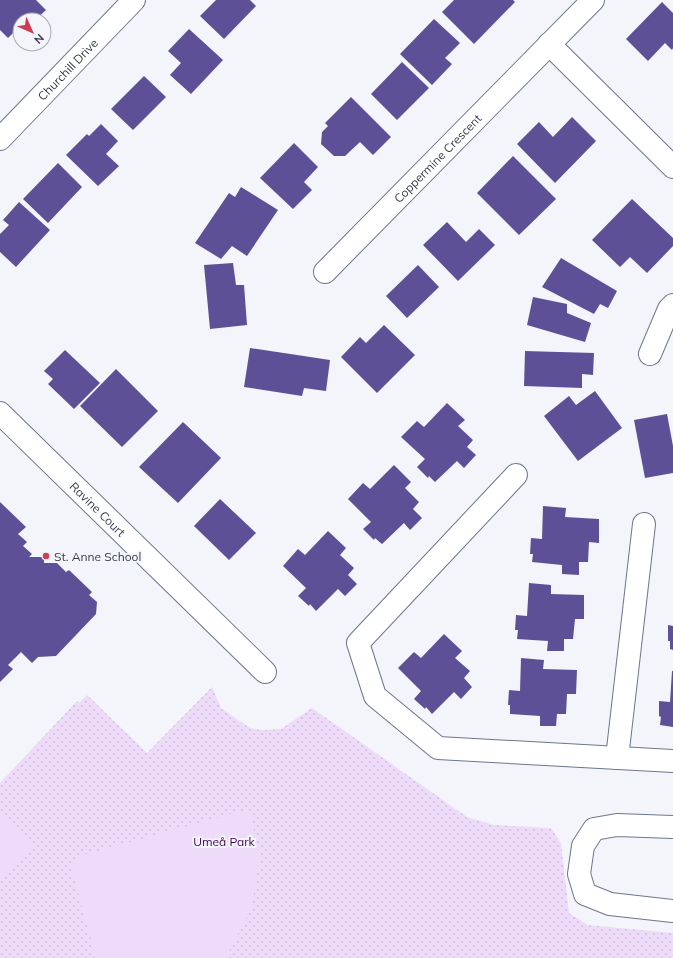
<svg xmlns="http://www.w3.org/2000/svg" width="673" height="958" viewBox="0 0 673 958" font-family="Mulish,sans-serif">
  <defs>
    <pattern id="green-dots" width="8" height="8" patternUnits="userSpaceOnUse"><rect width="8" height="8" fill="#eddbf9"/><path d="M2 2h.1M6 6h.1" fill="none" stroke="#ccbdd7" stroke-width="1.8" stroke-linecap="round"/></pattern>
  </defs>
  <rect width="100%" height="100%" fill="#f3f5fa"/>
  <path fill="url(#green-dots)" d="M212,687L221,708L250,728L262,730L281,729L312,708L467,817L494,825L551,828L561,843L569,913L588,925L673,933V958H0V783L77,701L79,703L87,695L147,753Z"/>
  <path fill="#eddbf9" d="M249,809L260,856L252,907L226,958H96L71,867L76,857Z
    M0,814L34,847L0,882Z"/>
  <path fill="#5e5097" d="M0,0H36L46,10L35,20H20V26L8,38L0,30Z
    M216,0H250L256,6L224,39L200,16Z
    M454,0H513L515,2L474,44L442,12Z
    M662,2L673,13V48L672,50L665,43L648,61L626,39Z
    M434,19L460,43L445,58L452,64L432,85L400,54Z
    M189,29L223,60L191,94L170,75L181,63L168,51Z
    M402,62L429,88L397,120L371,94Z
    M144,76L166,97L133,130L111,109Z
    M351,97L391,137L373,155L360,142L345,156H334L321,144L322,132L328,126L325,123Z
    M572,117L596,141L555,183L517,144L539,122L553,137Z
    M101,124L118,141L106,154L119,166L98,186L66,155L87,134L89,136Z
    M294,143L318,167L304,182L312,190L293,209L260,178Z
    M513,156L556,199L519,235L477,193Z
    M58,163L82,187L48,223L23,199Z
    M241,187L278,210L247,256L232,246L221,259L195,243L229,193L235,197Z
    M632,199L673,238V246L647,273L630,257L620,267L592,240Z
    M19,202L50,230L16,267L0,252V234L9,225L3,220Z
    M447,222L466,242L479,229L495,245L458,281L423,245Z
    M561,258L617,291L608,308L600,304L594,314L542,287Z
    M233,263L236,285H244L247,325L210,329L204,265Z
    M418,265L439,287L407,318L386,296Z
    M533,297L567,304V313L591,323L585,342L527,325Z
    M384,325L415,355L377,393L341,357L360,337L366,343Z
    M250,348L330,360L326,391L304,388L302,396L244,387Z
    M65,350L100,383L74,409L48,384L53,379L44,371Z
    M525,351L594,353L593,375L582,374V388L524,386Z
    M116,369L158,411L122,447L80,406Z
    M595,391L622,428L578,461L544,416L569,396L576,405Z
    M447,403L465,420L458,426L473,440L467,447L476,455L464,468L457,461L435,482L429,476L428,478L417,467L425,459L401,437L417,421L424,427Z
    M667,414L673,446V473L645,478L634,420Z
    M183,422L221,458L178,503L139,467Z
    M394,465L411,482L405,488L419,502L413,509L422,518L410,530L404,523L382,544L375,538L374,540L363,529L371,522L348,499L363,483L370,489Z
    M220,499L256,533L229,560L194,526Z
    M0,502L26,527L18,534L27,542L23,546L32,554L29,557H44V563H57L66,572L69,570L92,592L89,595L97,602L96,614L56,656L38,657L32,663L21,652L8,665L13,669L0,682Z
    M543,506L566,508L565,517L599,519V543L589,542L588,562H579V575L562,574V565L532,562L533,554H530L531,538L542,539Z
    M328,531L346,548L340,555L354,568L348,575L357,584L345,596L338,589L316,611L310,604L309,606L298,596L306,588L283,566L298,549L305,555Z
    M529,583L551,585V594L584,595V619H575L573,639H564V651H547L548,641L517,639L518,630H515L516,615L527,616Z
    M668,625L673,626V650L670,649V641H668Z
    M444,634L462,651L455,658L470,671L464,678L472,687L461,699L454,692L432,714L426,707L425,709L414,699L421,691L398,668L414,652L421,658Z
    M521,658L544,660L543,669L577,670L576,694H567L566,714H557L556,726H540V716L510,714V705H508L509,690L520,691Z
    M672,671H673V727L660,725L661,717L659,716V701L670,702Z"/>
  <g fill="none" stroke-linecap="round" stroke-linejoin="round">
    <defs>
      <g id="minor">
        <path d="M549,44L673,167"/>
        <path id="s1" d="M0,139L134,0"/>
        <path id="s2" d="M325,272L593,0"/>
        <path d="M650,354L669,309L673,305"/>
        <path id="s3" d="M0,413L265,672"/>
        <path d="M516,475L358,643L375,696L438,748L673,761"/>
        <path d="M617,758L644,524"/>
        <path d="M673,827L617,825L594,829L583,846L579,874L585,894L610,904L673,911"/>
      </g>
    </defs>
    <use href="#minor" stroke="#6d768c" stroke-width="24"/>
    <use href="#minor" stroke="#fff" stroke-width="22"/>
  </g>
  <circle fill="#ce3d50" stroke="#f3f5fa" stroke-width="1.5" cx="46" cy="556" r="4"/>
  <g text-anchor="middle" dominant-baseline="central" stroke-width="4" stroke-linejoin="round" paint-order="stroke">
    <g font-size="12" fill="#383c46" stroke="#f3f5fa">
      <text stroke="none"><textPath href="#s1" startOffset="97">Churchill Drive</textPath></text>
      <text stroke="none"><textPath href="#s2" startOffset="160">Coppermine Crescent</textPath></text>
      <text stroke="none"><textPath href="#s3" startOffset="137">Ravine Court</textPath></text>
    </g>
    <g font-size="12" fill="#383c46" stroke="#f3f5fa" text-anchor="start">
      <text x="54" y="556">St. Anne School</text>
    </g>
    <g font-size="12" fill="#41015b" stroke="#f3f5fa">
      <text x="224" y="841">Umeå Park</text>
    </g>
  </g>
  <g transform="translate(32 32) rotate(135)"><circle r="19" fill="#f3f5fa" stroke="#a8abb2"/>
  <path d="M0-3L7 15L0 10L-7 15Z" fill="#ce3d50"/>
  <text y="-6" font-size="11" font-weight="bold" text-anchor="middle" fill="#383c46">N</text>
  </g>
</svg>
